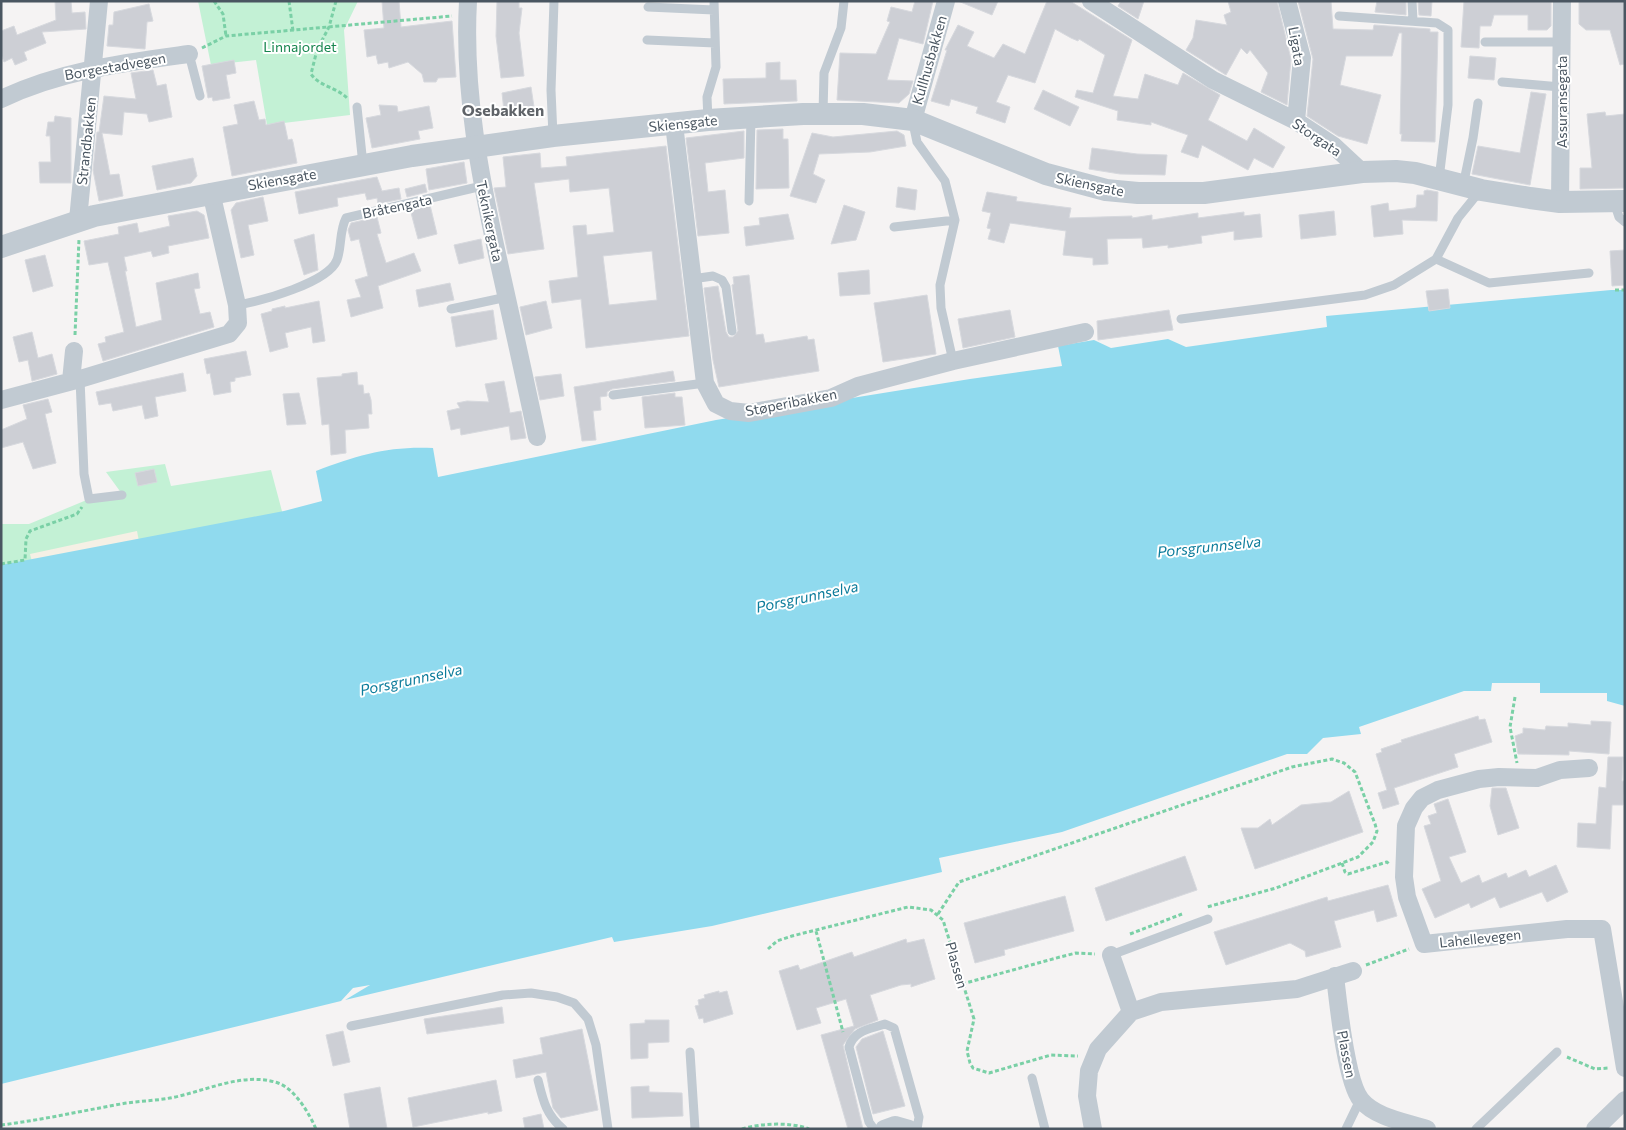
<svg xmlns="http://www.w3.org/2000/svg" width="1626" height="1130" viewBox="0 0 1626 1130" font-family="Commissioner,sans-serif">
  <rect width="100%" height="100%" fill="#f5f3f3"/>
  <path fill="#c3f1d5" d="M198,1H358L344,30L350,115L267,125L256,60L211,65Z
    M165,464L171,486L271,470L283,515L1,573V524H29L89,499L122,494L106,472Z"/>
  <path fill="#f5f0e5" d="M137,531L143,562L39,588L30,554Z"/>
  <path fill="#90daee" d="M1611,290H1625V706L1607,701V693H1540V683H1492L1491,691H1464L1359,727L1361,734L1323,738L1307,754H1287L1062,832L939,858L942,872L712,926L614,942L612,937L345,1000L370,985L353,988L341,1001L1,1084V565L284,511L322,501L316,471C358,455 388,446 433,448L438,477L716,420L970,379L1062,366L1058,346L1094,340L1111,348L1168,339L1186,347L1327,327L1326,316Z"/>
  <path fill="#cdcfd5" stroke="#d7d9de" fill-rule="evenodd" d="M55,1H71L72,13L85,12L86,29L42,32L46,43L24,52L27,60L15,65L12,58L4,62L1,54V31L14,26L17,35L56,20Z
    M382,1H399L401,27L452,21L456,77L438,78L436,82H424L422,74L408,62L389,68L388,62L378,64L376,55L367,57L364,30L384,28Z
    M497,1H519V8H522L519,33L524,76L501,78L496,36Z
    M915,1H933L923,44L899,38L887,80L913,81L909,94L899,103L837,100L840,53L876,54L890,22L887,21L891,7L912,12Z
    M958,1H998L992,15Z
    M1047,1H1070L1132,40L1113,96L1138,99L1145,74L1178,85L1183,73L1220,95L1208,120L1247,141L1254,128L1285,147L1273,168L1254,158L1248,170L1202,145L1198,158L1181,152L1188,135L1151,122V125L1117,120L1118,111L1075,97L1077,90L1093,93L1105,55L1079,39L1078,41L1071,38L1055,29L1035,83L1008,75L996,102L1010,107L1005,123L976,113L978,107L951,99L949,106L931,101L947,50H945L958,25L974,32L967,46L994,58L1003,44L1025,54Z
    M1121,1H1144L1138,19L1118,6Z
    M1228,1H1277L1291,59L1287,105L1261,92L1268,73L1250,50L1247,54L1241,48L1226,75L1186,50L1193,38L1196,20L1227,25L1224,15L1231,12Z
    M1298,1H1331L1333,29L1373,30L1374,25L1430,29V32H1438L1435,142L1401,141L1402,134H1400L1402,33H1399L1392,56H1346L1340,85L1381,95L1367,144L1338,136L1307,116L1313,59Z
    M1377,1H1406V15L1375,12Z
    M1418,1H1432L1431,16L1419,15Z
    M1464,1L1551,2V26L1547,30H1528V15H1494L1491,26H1480L1479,48L1461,47Z
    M1579,1H1624V64L1620,65L1610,30H1586L1579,24Z
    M149,4L153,21L147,22L145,49L107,46L109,25H113L114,12Z
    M1470,56L1496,58L1494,80L1468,78Z
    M234,60L236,73L226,75L230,98L213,101L212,97L208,98L202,66Z
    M780,62V80H796L797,101L724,104L723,79L766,78V63Z
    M153,70L157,86L166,84L172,117L149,122L147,114L124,112L122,135L102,133L110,175L119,174L123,196L99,201L93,170L97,132H99L104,96L136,99L131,73Z
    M531,87L534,107L504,111L502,93Z
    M1043,90L1079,107L1070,126L1034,109Z
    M1531,92L1546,94L1530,185L1472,174L1478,146L1520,153Z
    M254,101L259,120L265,119L266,125L284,121L288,140L292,139L293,142L297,163L232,176L223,127L238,124L234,105Z
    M379,105L397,106L398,112L429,106L433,128L418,131L420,139L372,148L366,118L381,115Z
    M1605,112L1606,116L1625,114V188L1580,189V168H1592L1587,114Z
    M55,116L71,118V183H40L39,162H51L50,136H46L48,122H54Z
    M783,129V139H788L789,188L756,189L757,130Z
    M744,131V158L705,163L708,192L725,190L729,233L698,236L686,138Z
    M897,131L904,135L906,146L870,152L819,154L813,174L825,180L816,203L790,196L812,133L833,137Z
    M666,146L689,336L586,348L581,299L552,303L549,281L578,277L573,226L586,225L587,235L614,232L609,188L570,192L569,179L534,183L544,249L508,254L494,188L506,187L503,157L540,153L541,168L567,166L566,157ZM652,251L657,300L609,305L603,256Z
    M1092,148L1137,154L1167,155L1165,175L1120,174L1089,169Z
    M193,158L197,176L191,183L157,190L152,166Z
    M464,162L467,183L429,190L426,169Z
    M377,177L382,191L399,188L401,199L378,204L377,198L367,200L365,193L337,198L338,206L299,214L295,192Z
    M425,184L427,192L407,197L405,189Z
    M898,187L917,190L915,210L896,207Z
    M1427,190L1438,192L1437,221L1402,220L1403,234L1374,237L1371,206L1388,203L1389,211L1414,208L1416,207L1417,195H1424V191Z
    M987,192L1017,197L1016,201L1071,208L1069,218L1132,216V218L1152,215V220L1198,213V218L1244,212V216L1260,214L1262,237L1234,240V231L1201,236L1202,243L1168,248V245L1143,248L1142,238L1107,239L1108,264L1093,265V258L1063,255L1066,231L1010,223L1004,243L988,239L991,229L987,228L991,213L982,211Z
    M263,197L268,221L248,225L254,255L241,258L231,210L236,203Z
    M430,205L437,234L418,239L410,209Z
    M844,205L865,212L862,222L856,240L831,244Z
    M197,211L204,215L209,238L168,246L169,253L153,257L151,251L124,257L127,271H125L136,327L162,320L156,283L198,273L200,288L194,289L200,314L210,312L214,327L103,361L98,344L106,342L105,337L124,332L108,262L89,265L84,241L119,234L118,227L137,223L139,233L170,226L168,216Z
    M1334,211L1336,235L1301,239L1299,215Z
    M788,214L794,239L746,246L744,227L760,225L759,218Z
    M377,217L381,233L377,234L386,263L414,253L421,271L378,286L383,308L351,317L347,300L361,297L355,280L368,276L359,239L351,241L348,230L351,223Z
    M314,234L318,270L304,275L294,240Z
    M481,239L484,258L459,264L454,245Z
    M1625,250V285L1612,286L1610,251Z
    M45,255L53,286L33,292L25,260Z
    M869,270L870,294L840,296L838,273Z
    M749,275L756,335L763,334L765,343L807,336L808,340L814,339L819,371L719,387L713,360L704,288L718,286L726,332L729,337H733L738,331L732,285L734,284L733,277Z
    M450,283L454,300L419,307L416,290Z
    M1448,289L1450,308L1429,311L1426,291Z
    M927,295L936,354L883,362L874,303Z
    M319,301L325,341L313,343L311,327L285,333L288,347L270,352L261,314L272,311V309L285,306V308Z
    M546,301L552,328L526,335L520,307Z
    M493,310L497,339L456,347L451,317Z
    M1010,310L1015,337L963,348L958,319Z
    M1169,310L1173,330L1098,340L1097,321Z
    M32,332L38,358L52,354L57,374L32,381L28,360L19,362L13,337Z
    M246,351L251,375L235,378V381L230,382L231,392L214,395L210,373L207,374L204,359Z
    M673,371L675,381L612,389L607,392V396L600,397L601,410L593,411L596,440L582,441L574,387Z
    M357,372L358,385H363L364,394L369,393L371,400L372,414H368L369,428L345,430L346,453L331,455L329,424L322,425L317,378L342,376V374Z
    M183,373L186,391L155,397L158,416L145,419L142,405L113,411L111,403L99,405L96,392Z
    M561,374L564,396L540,400L535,377Z
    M504,381L510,413L521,411L526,438L511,440L509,426L461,435L460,428L451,430L447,411L460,408L457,403L467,401L489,402L485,384Z
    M299,393L306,424L287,425L283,394Z
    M675,393V397H682L685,425L645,428L642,397Z
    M48,399L52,412L45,414L56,463L33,469L23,442L1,448V430L27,419L23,405Z
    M154,469L157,482L138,486L135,473Z
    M1478,716L1479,720L1485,719L1492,742L1454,754L1458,767L1394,788L1399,804L1383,809L1378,793L1387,790L1376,754L1382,752L1381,749L1402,742L1401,740Z
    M1591,721L1611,722L1609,754L1569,751V755L1518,754L1515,736L1523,733V728L1545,730L1546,726L1568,727V723L1591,725Z
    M1608,757H1623L1622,781H1625L1623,805H1612L1610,849L1577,847L1578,823L1596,824L1599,787L1606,788Z
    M1492,788H1506L1519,828L1498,835L1490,806Z
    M1349,791L1363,832L1255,869L1241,828H1258L1270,819L1272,825L1301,805L1331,802Z
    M1448,799L1466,852L1449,857L1461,883L1479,875L1482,883L1506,873L1508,878L1526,870L1529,877L1556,865L1568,892L1547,902L1542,892L1500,908L1495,897L1471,908L1469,903L1435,918L1422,889L1441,881L1424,826L1431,824L1428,816L1437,813L1434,804Z
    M1185,856L1197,890L1106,921L1095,888Z
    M1388,885L1397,916L1377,922L1374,910L1334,921L1341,947L1306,957L1305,951L1290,943L1226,965L1214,932L1327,897L1328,901Z
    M1065,896L1074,931L1004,950L1005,955L975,963L964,923Z
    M906,939L907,943L924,939L935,979L911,987V984L901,985L870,995L878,1020L855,1029L843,1045L863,1129H848L821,1035L854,1026L846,999L816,1008L821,1023L797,1030L779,971L798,965L800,970L852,952L854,957Z
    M719,991V993L727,991L733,1014L704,1023L703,1018L699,1019L695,1006L699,1005L698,1000L705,998L704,995Z
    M502,1007L504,1023L427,1034L424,1019Z
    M645,1020H669V1042L648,1043V1058L631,1059L630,1024L645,1023Z
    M582,1029L598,1110L561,1118L553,1108L546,1072L516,1078L513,1060L543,1054L540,1038Z
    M343,1031L350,1062L333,1066L326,1035Z
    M883,1031L905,1106L873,1114L856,1047L862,1039Z
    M496,1080L502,1111L488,1114V1112L413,1127L408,1098Z
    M649,1086V1092L682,1093L683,1116L632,1118L631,1087Z
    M380,1087L387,1129H350L344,1094Z
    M541,1114L544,1129H525L523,1118Z"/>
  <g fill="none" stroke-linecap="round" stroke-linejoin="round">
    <path stroke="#7ad0a6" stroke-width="3" stroke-dasharray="4 2.5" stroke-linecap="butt" d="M214,1L223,14L226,36
      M289,1L293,31
      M336,1L329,27L317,50L311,74C320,87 337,87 348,99
      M202,48L226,36L452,16
      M1615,290H1625
      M75,335L79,239
      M1,564L25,560L26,539L30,531L77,514L82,507
      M1515,697L1510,727L1517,763
      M1342,863L1345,872L1348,874L1387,862L1389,864
      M938,914L959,882L1292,767L1332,759L1344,763L1355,772L1375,824L1377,831L1373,842L1358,857L1276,888L1207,907
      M816,931L843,1032
      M1130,934L1182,914
      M768,949L777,941L792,936L908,907L931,910L943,920L974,1019L967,1051L970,1063L973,1068L989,1073L1051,1055L1078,1056
      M1366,965L1409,949
      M962,984L1060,957L1076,953L1095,954
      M1567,1057L1595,1069L1609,1068
      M1,1125C42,1120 81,1111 121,1104C137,1101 154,1101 170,1098C204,1092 243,1071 278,1083C295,1089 309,1113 316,1129
      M742,1129C761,1123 791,1122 809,1129"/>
    <path stroke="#c1cad2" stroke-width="9" d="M1412,1L1413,21
      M648,7L714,10
      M1339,16L1437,23L1448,30V105L1439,179
      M647,40L715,43
      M1485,42H1561
      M189,54L200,96
      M1502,82L1561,87
      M357,107L363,165
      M823,113L824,73L841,28L844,1
      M708,120L707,97L716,67L714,1
      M913,123L917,142L945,181L955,220L940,285L941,308L953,361
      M553,136L551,90L554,1
      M1463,186L1473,138L1478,103
      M749,201L751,117
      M1614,202L1619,217L1625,222
      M894,227L955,220
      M1436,259L1489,283L1589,273
      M692,279L713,276L722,280L726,287L732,331
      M237,305C261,301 328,283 337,260C342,246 339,232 346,218L482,186
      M451,309L507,297
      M1181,319L1365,295L1394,285L1436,259L1458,218L1479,192
      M80,379L84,474L89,499L122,495
      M613,395L705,383
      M1111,955L1208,919
      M351,1026L503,995L531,993L557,997L574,1003L588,1019L596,1045L608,1129
      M690,1052L695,1129
      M1032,1078L1045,1129
      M538,1080C543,1100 546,1115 563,1129
      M874,1129L869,1122L849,1047C854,1030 870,1029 885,1024L894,1028L919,1117L917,1129
      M1346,1129L1360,1100
      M1476,1129L1557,1052"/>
    <path stroke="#c1cad2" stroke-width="18" d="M468,1C463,90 480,177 499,263C512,321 525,379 537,437
      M1091,1L1213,80L1296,121L1334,146L1362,172
      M1287,1L1302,58L1296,121
      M1,99C63,70 123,63 189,54
      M913,120L946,1
      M674,124L705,383L716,404L730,411L749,413L831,398L858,386L953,361L1085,332
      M1560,202L1562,1
      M78,220L99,1
      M71,381L74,351
      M1,400L80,379L229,334L238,323L237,305L211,192
      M1589,768L1560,770L1537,778L1499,777L1479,779L1438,790L1422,798L1414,808L1406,826L1404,877L1407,897L1424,944L1567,929H1602L1625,1068
      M1111,955L1131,1012
      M1335,976C1338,1002 1346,1082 1361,1100C1376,1118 1406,1122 1427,1129
      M884,1129L895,1125L909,1129
      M1093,1129L1087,1096L1089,1071L1098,1049L1131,1012L1161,1002L1297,989L1353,971
      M1595,1129L1625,1100"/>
    <path stroke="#c1cad2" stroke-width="22" d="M1,247L94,216L412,156L553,136L708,120L803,114H863L913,120L1046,174L1106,190L1138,193H1204L1362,172L1396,171L1415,173L1481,190L1530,198L1560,202L1625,201"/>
  </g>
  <g text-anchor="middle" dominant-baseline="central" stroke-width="4" stroke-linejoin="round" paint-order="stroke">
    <g font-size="14" fill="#17864f" stroke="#fff">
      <text x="300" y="46">Linnajordet</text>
    </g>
    <g font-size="14" fill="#4a5661" stroke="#fff">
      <text transform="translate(1297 46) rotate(80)">Ligata</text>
      <text transform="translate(929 60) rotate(-74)">Kullhusbakken</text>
      <text transform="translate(115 66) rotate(-10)">Borgestadvegen</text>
      <text transform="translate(1561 102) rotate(-90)">Assuransegata</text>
      <text transform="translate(683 123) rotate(-6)">Skiensgate</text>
      <text transform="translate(1317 137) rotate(34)">Storgata</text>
      <text transform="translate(86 141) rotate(-84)">Strandbakken</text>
      <text transform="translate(282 179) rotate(-10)">Skiensgate</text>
      <text transform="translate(1090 184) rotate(12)">Skiensgate</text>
      <text transform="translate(397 206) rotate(-12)">Bråtengata</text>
      <text transform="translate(490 221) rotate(78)">Teknikergata</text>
      <text transform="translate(791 402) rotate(-11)">Støperibakken</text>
      <text transform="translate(1480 938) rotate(-6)">Lahellevegen</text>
      <text transform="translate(957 965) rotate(74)">Plassen</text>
      <text transform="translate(1347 1054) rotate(79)">Plassen</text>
    </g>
    <g font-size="15" font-style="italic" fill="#0c7c9b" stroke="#fff">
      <text transform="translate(1209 546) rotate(-6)">Porsgrunnselva</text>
      <text transform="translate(807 596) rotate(-12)">Porsgrunnselva</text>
      <text transform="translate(411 679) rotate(-12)">Porsgrunnselva</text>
    </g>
    <g font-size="16" font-weight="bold" fill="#5f6368" stroke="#fff">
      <text x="503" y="109">Osebakken</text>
    </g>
  </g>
  <rect width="1626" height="1130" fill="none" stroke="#4a5661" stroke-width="5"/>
</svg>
